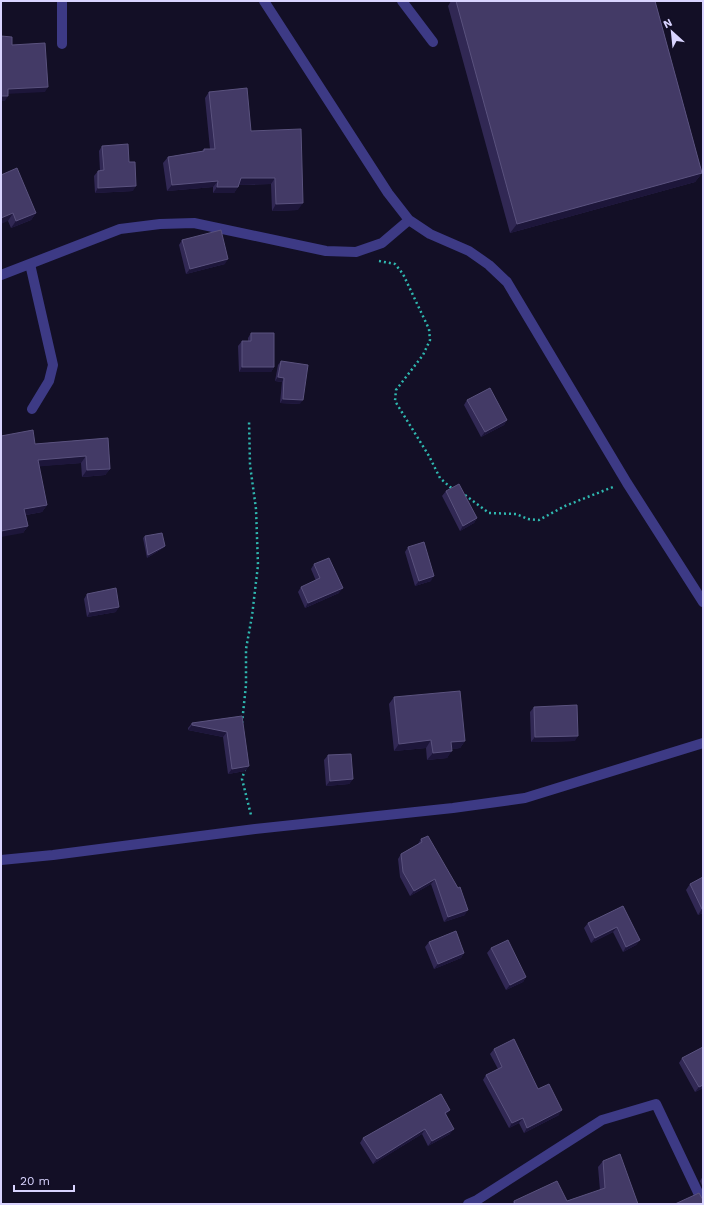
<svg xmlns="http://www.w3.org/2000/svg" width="704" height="1205" viewBox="0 0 704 1205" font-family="'Work Sans',sans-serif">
  <rect width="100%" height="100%" fill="#130f26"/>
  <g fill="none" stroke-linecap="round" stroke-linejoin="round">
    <path stroke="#2fb8b0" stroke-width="2.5" stroke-dasharray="2 3" stroke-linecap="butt" d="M379,261L395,264L403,274L429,329L430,340L423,355L396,390L395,401L429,456L440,478L450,487L455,489
      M461,492L489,513L516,514L528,519L539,520L565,506L613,487
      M242,723L246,685V649L252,616L258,565L256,509L250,465L249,420
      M245,769L242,779L251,815"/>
    <path stroke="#3d3a85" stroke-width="10" d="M62,1V44
      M264,1L388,193L409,220L430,234L469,251L489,265L507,282L627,483L703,602
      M402,1L433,42
      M30,264L53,365L49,381L32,409
      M1,275L120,229L160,224L194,223L326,251L356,252L382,243L409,220
      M1,860L53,855L255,829L453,808L525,798L703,743
      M468,1204L477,1200L602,1120L656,1104L703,1203"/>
  </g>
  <path fill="#312854" d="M451,1H655L702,173L695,182L510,233L448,6Z
    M209,92L251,131L298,210L272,211L271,184L239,185L234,193H213V187L167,191L163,163L168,157L202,151L204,149H210L205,98Z
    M102,146L129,162L133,191L95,193L94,176L98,171H100L99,151Z
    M1,175L36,213L31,220L11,228L8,221Z
    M182,240L225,264L186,274L179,245Z
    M251,333L274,367L271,372H239L238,346L242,341H248V338Z
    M281,361L300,404L280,403L282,382L275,381L278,365Z
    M467,400L507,420L504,425L481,437L464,405Z
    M108,438L110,469L105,475L82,477L81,463L39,466L47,505L42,512L26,515L28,526L23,533L35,444Z
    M446,491L477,518L474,523L460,531L442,496Z
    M145,536L165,546L163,548L147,558L143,538Z
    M408,547L431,581L415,586L405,552Z
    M314,564L339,593L305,608L298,592L301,587L316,581L311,569Z
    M87,594L116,612L87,617L84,599Z
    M394,697L465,741L460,748L452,749L447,758L427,760L426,748L394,751L389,704Z
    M534,707L575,741L531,742L530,712Z
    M242,716L249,766L245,771L228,774L223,737L188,730V728L192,723Z
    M328,755L353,779L349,784L326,786L324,760Z
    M421,839L465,915L444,922L431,884L410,896L400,877L398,859L401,854L418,844Z
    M703,877V913L698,915L686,890L690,884Z
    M623,906L640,940L636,945L623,952L613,932L591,943L584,928L588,923Z
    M429,942L464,953L461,958L434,969L425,947Z
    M491,948L526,977L523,982L506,990L487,953Z
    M703,1047V1088L695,1092L679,1063L682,1058Z
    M494,1049L559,1115L524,1133L519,1123L509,1128L483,1080L486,1075L498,1069L490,1054Z
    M450,1110L446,1115L450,1134L428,1146L422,1134L373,1164L360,1143L363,1138Z
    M603,1161L638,1204H512L514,1201H567L600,1190L598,1167Z
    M703,1176V1188L700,1181Z"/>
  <path fill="#1d163a" d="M48,87L45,92L5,94L8,89Z
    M1,96H8L5,101H1Z
    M702,173L695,182L510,233L517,224Z
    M241,178H275L271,184L237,185Z
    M218,181L213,187L167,191L172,185Z
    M136,186L133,191L95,193L98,188Z
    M217,187H238L234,193H213Z
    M303,203L298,210L272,211L276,204Z
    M13,213L8,221L1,224V218Z
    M36,213L31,220L11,228L16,221Z
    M228,259L225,264L186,274L190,269Z
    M242,367H274L271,372H239Z
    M278,377L284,378L282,382L275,381Z
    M283,399L303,400L300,404L280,403Z
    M507,420L504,425L481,437L485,432Z
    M86,456L81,463L33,467L38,460Z
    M110,469L105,475L82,477L87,470Z
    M47,505L42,512L20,516L24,509Z
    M477,518L474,523L460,531L463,526Z
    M28,526L23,533L1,537V531Z
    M165,546L163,548L147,558L148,555Z
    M434,576L431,581L415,586L419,581Z
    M343,588L339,593L305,608L308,603Z
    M119,607L116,612L87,617L90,612Z
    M192,725L227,732L223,737L188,730Z
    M578,736L575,741L531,742L535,737Z
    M431,740L426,748L394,751L399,744Z
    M465,741L460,748L446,750L451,742Z
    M452,751L447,758L427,760L433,753Z
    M249,766L245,771L228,774L232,769Z
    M353,779L349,784L326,786L330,781Z
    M435,879L431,884L410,896L414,891Z
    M702,909H703V913L698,915Z
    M468,910L465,915L444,922L448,917Z
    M617,927L613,932L591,943L595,938Z
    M640,940L636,945L623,952L626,947Z
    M464,953L461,958L434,969L438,964Z
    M526,977L523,982L506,990L510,985Z
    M703,1085V1088L695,1092L699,1087Z
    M450,1110L446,1115L445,1113Z
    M562,1110L559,1115L524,1133L527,1128Z
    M523,1118L519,1123L509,1128L512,1123Z
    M425,1129L422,1134L373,1164L377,1159Z
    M454,1129L450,1134L428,1146L432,1141Z"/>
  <path fill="#433a66" stroke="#5a527e" d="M456,1H655L702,173L517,224Z
    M1,36L12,37V45L45,43L48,87L8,89V96H1Z
    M247,88L251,131L301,129L303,203L276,204L275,178H241L238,187H217L218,181L172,185L168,157L204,151V149H215L209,92Z
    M128,144L129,162H135L136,186L98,188V171L104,170L102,146Z
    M17,168L36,213L16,221L13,213L1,218V175Z
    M221,230L228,259L190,269L182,240Z
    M251,333H274V367H242V341H251Z
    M281,361L308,365L303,400L283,399L284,378L278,377Z
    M490,388L507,420L485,432L467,400Z
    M33,430L35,444L108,438L110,469L87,470L86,456L38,460L47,505L24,509L28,526L1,531V436Z
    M459,484L477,518L463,526L446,491Z
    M162,533L165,546L148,555L145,536Z
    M424,542L434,576L419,581L408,547Z
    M329,558L343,588L308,603L301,587L320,578L314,564Z
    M116,588L119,607L90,612L87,594Z
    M460,691L465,741L451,742L452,751L433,753L431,740L399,744L394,697Z
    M577,705L578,736L535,737L534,707Z
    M242,716L249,766L232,769L227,732L192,725V723Z
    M351,754L353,779L330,781L328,755Z
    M428,836L458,888L460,887L468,910L448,917L435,879L414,891L403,872L401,854L422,842L421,839Z
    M703,877V909H702L690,884Z
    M623,906L640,940L626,947L617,927L595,938L588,923Z
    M456,931L464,953L438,964L429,942Z
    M508,940L526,977L510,985L491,948Z
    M514,1039L538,1089L549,1084L562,1110L527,1128L523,1118L512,1123L486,1075L502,1067L494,1049Z
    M703,1047V1085L699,1087L682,1058Z
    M441,1094L450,1110L445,1113L454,1129L432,1141L425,1129L377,1159L363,1138Z
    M620,1154L638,1204H515L514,1201L557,1181L567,1201L605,1188L603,1161Z
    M699,1193L703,1200V1204H675Z"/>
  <rect width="704" height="1205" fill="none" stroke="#d9d4ff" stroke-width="4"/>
  <g transform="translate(672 32) rotate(333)" stroke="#130f26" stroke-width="3" paint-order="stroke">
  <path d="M0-3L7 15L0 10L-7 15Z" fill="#d9d4ff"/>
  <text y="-6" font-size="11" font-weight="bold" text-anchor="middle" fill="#d9d4ff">N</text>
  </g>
  <path d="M14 1185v6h60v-6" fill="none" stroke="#d9d4ff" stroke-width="2"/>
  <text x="20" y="1185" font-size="12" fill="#d9d4ff" stroke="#130f26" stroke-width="3" paint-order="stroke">20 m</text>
</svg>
